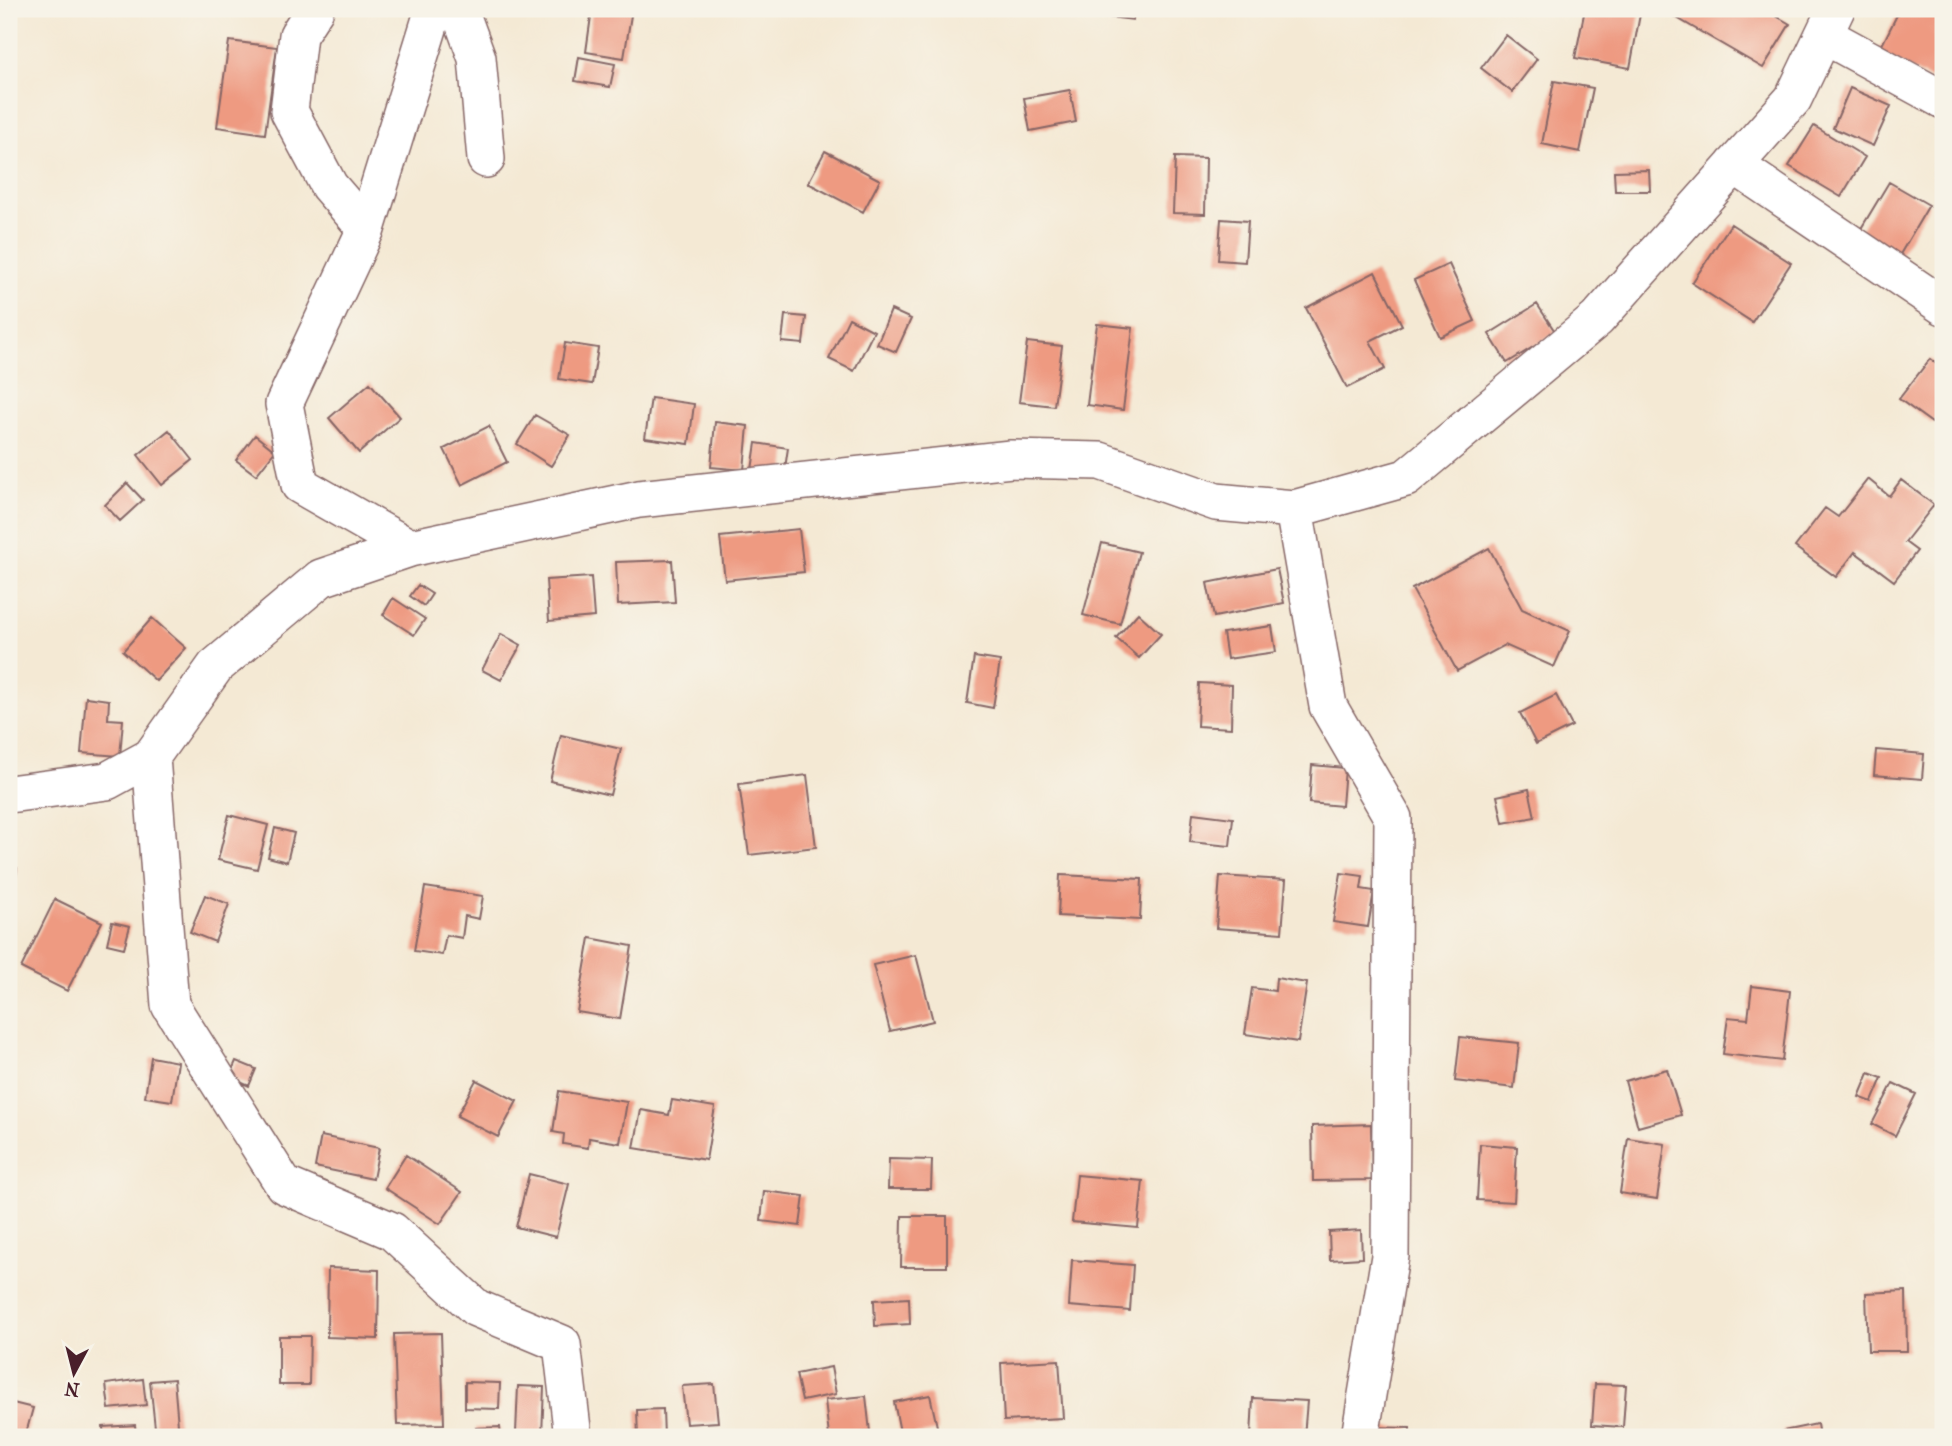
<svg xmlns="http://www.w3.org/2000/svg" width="1952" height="1446" viewBox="0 0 1952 1446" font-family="'IM FELL French Canon',serif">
  <rect width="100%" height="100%" fill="#f7f3e8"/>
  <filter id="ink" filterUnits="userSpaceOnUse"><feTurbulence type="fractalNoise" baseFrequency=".0143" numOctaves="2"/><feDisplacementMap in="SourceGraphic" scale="14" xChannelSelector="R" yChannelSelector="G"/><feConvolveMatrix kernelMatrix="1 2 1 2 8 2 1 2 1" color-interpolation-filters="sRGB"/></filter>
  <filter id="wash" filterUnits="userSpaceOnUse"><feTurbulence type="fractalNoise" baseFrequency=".00686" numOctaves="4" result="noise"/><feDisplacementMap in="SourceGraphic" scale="28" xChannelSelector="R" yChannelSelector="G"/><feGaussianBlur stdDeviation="1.57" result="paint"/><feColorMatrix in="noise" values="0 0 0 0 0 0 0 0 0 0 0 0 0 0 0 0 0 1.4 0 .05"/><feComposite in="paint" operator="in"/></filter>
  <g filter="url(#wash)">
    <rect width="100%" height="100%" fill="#f4e9d4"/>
    <g id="blocks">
      <path fill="#ee9a81" d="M592,9H632L624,58L586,52Z
        M1084,9H1134L1133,20L1083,14Z
        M1585,9H1641L1630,68L1575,58Z
        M1667,9H1764L1790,24L1763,68L1665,11Z
        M1900,9H1943V67L1936,82L1878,53Z
        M1506,35L1537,59L1512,92L1481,68Z
        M229,41L277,47L265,134L217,127Z
        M579,57L615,64L610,87L575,81Z
        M1554,81L1593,88L1580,152L1542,144Z
        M1850,88L1891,106L1873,146L1833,128Z
        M1070,90L1076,122L1030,131L1024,98Z
        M1814,126L1865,157L1841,197L1789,166Z
        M825,151L880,180L863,212L808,183Z
        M1175,157L1206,158L1205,214L1173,213Z
        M1649,170L1650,191H1615L1614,171Z
        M1889,182L1929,205L1899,256L1859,232Z
        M1221,219L1248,221L1245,262L1218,260Z
        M1731,224L1791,263L1752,322L1692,283Z
        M1449,264L1475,321L1440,337L1414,280Z
        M1375,272L1402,325L1370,341L1385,369L1347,388L1306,308Z
        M1537,304L1556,333L1507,363L1489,334Z
        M891,310L911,319L896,352L877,344Z
        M785,315L806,317L803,344L782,342Z
        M849,318L874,331L854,371L829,359Z
        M1097,324L1133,328L1123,410L1087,405Z
        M1027,342L1062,346L1054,406L1019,402Z
        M565,343L598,348L592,384L559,379Z
        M1930,359L1943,369V408L1932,423L1899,399Z
        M370,383L400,417L359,453L329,418Z
        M651,398L694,404L689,444L645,438Z
        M535,415L570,435L551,466L517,444Z
        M715,422L748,426L744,470L711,467Z
        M489,426L507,462L462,485L444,449Z
        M169,430L193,460L162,485L138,455Z
        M255,435L275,451L256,475L236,460Z
        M756,443L788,448L784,475L752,470Z
        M1868,479L1889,496L1901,480L1934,505L1905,542L1917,551L1894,581L1855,552L1836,577L1795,547L1825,508L1838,517Z
        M127,483L143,500L120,521L105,505Z
        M799,529L804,572L725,580L720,537Z
        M1102,543L1139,552L1120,624L1083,615Z
        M1489,548L1522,609L1570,631L1554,667L1505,645L1457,671L1412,589Z
        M672,560L675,602L618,605L616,562Z
        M1277,569L1284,603L1214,617L1207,583Z
        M591,577L594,617L549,621L546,580Z
        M418,585L432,594L424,606L410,596Z
        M393,598L425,619L414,635L383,615Z
        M1138,613L1161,634L1139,658L1116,638Z
        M152,618L186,648L156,681L123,651Z
        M1272,626L1276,652L1227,659L1223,633Z
        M501,634L521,645L501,680L482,670Z
        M974,657L1000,661L993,708L967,703Z
        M1199,683L1232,685L1231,728L1197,726Z
        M1556,695L1572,726L1536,744L1520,713Z
        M86,697L109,700L108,719L123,720L120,756L81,753Z
        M561,735L621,749L610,795L550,781Z
        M1876,750L1924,754L1922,779L1874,775Z
        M1312,765L1345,768L1342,806L1309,803Z
        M807,775L816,847L749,855L739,784Z
        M1529,789L1535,817L1503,823L1497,796Z
        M1193,813L1233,818L1230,846L1190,842Z
        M229,815L268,825L257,869L218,860Z
        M275,828L294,833L287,862L268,857Z
        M9,867L17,868L14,893H9Z
        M1341,873L1363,876L1361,889L1374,891L1368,927L1333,922Z
        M1060,875L1142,879L1140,920L1058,916Z
        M1220,876L1286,880L1282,933L1216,928Z
        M425,887L483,896L479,919L465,916L462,938L446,935L442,955L414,951Z
        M205,895L229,904L215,942L190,932Z
        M55,899L102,922L67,991L21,968Z
        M112,922L130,926L124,948L107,944Z
        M590,938L632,946L620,1019L577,1012Z
        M916,955L933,1021L890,1031L873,965Z
        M1276,978L1307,983L1298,1042L1245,1034L1252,988L1275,991Z
        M1752,986L1790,991L1782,1061L1723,1054L1728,1017L1748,1019Z
        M1460,1037L1519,1043L1514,1088L1455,1081Z
        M151,1057L178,1062L172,1101L145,1097Z
        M236,1061L256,1069L249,1086L229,1077Z
        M1667,1069L1681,1115L1638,1127L1625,1081Z
        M1869,1073L1882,1078L1872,1102L1859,1097Z
        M476,1080L517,1101L498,1137L457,1116Z
        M1893,1083L1916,1094L1895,1136L1872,1124Z
        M559,1091L627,1102L620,1143L589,1138L588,1148L563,1144L564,1134L553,1132Z
        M672,1100L715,1107L706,1160L634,1148L641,1110L669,1115Z
        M1371,1124L1372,1180L1313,1181L1312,1126Z
        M321,1136L379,1148L373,1179L315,1167Z
        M1628,1138L1665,1144L1657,1199L1620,1193Z
        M1480,1144L1517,1147L1514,1202L1477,1200Z
        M406,1155L462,1192L440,1224L385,1188Z
        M889,1159L932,1160L931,1189H888Z
        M529,1174L569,1184L556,1237L516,1227Z
        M1077,1175L1143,1181L1138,1228L1072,1222Z
        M764,1191L804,1196L800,1226L761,1221Z
        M902,1216H947V1267H901Z
        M1361,1230L1362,1258L1330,1260L1329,1232Z
        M1072,1260L1133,1265L1130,1311L1069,1306Z
        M328,1268L379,1270L378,1339L327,1337Z
        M1906,1291L1907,1351H1868L1866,1293Z
        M909,1298L910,1324L875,1326L874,1300Z
        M441,1333L444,1424L397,1425L394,1334Z
        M279,1336H310L309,1385H279Z
        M1059,1360L1063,1418L1004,1421L1001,1363Z
        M831,1367L836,1394L802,1401L796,1374Z
        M143,1379L146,1405L109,1409L106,1384Z
        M174,1379L179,1437H156L150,1381Z
        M465,1382L500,1383L499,1409L465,1408Z
        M714,1384L718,1422L686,1424L682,1386Z
        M1595,1384L1626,1385L1623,1427L1592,1425Z
        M518,1386L544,1387L542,1435L516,1433Z
        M930,1395L938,1431L901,1437L894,1402Z
        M866,1396L870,1432L829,1436L825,1400Z
        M1253,1398L1307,1401L1304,1437H1251Z
        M9,1402L33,1408L25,1437H9Z
        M663,1409L664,1437H638L637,1410Z
        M1817,1424L1819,1437H1784L1783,1431Z
        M135,1425L136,1437H104L103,1427Z
        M500,1427L501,1437H477L476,1428Z
        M1369,1427L1410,1428V1437H1368Z"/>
    </g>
  </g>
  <g filter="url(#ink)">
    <use href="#blocks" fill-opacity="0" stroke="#866666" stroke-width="2"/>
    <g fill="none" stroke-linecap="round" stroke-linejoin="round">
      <defs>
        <path id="street" d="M315,9L298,35L289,111L329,186L366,229
          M459,9L477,58L486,159
          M1824,35L1943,100
          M1734,165L1943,306
          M1294,509L1328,706L1393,818L1390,1256L1360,1437
          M410,548L300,485L284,404L366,229L434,9
          M151,757L170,1005L284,1185L392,1231L476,1308L562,1344L573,1437
          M9,794L107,781L151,757L215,667L321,578L410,548L639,499L1011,459L1100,461L1216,502L1294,509L1406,478L1597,319L1793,99L1836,9"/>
      </defs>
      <use href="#street" stroke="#866666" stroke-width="40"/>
      <use href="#street" stroke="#fff" stroke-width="37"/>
    </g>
  </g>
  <rect width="1952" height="1446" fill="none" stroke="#f7f3e8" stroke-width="35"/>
  <g transform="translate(74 1373) rotate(187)" stroke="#f7f3e8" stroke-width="5" paint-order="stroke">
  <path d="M0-5L12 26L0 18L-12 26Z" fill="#4a1f2b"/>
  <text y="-10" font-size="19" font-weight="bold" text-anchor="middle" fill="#4a1f2b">N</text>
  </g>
</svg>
